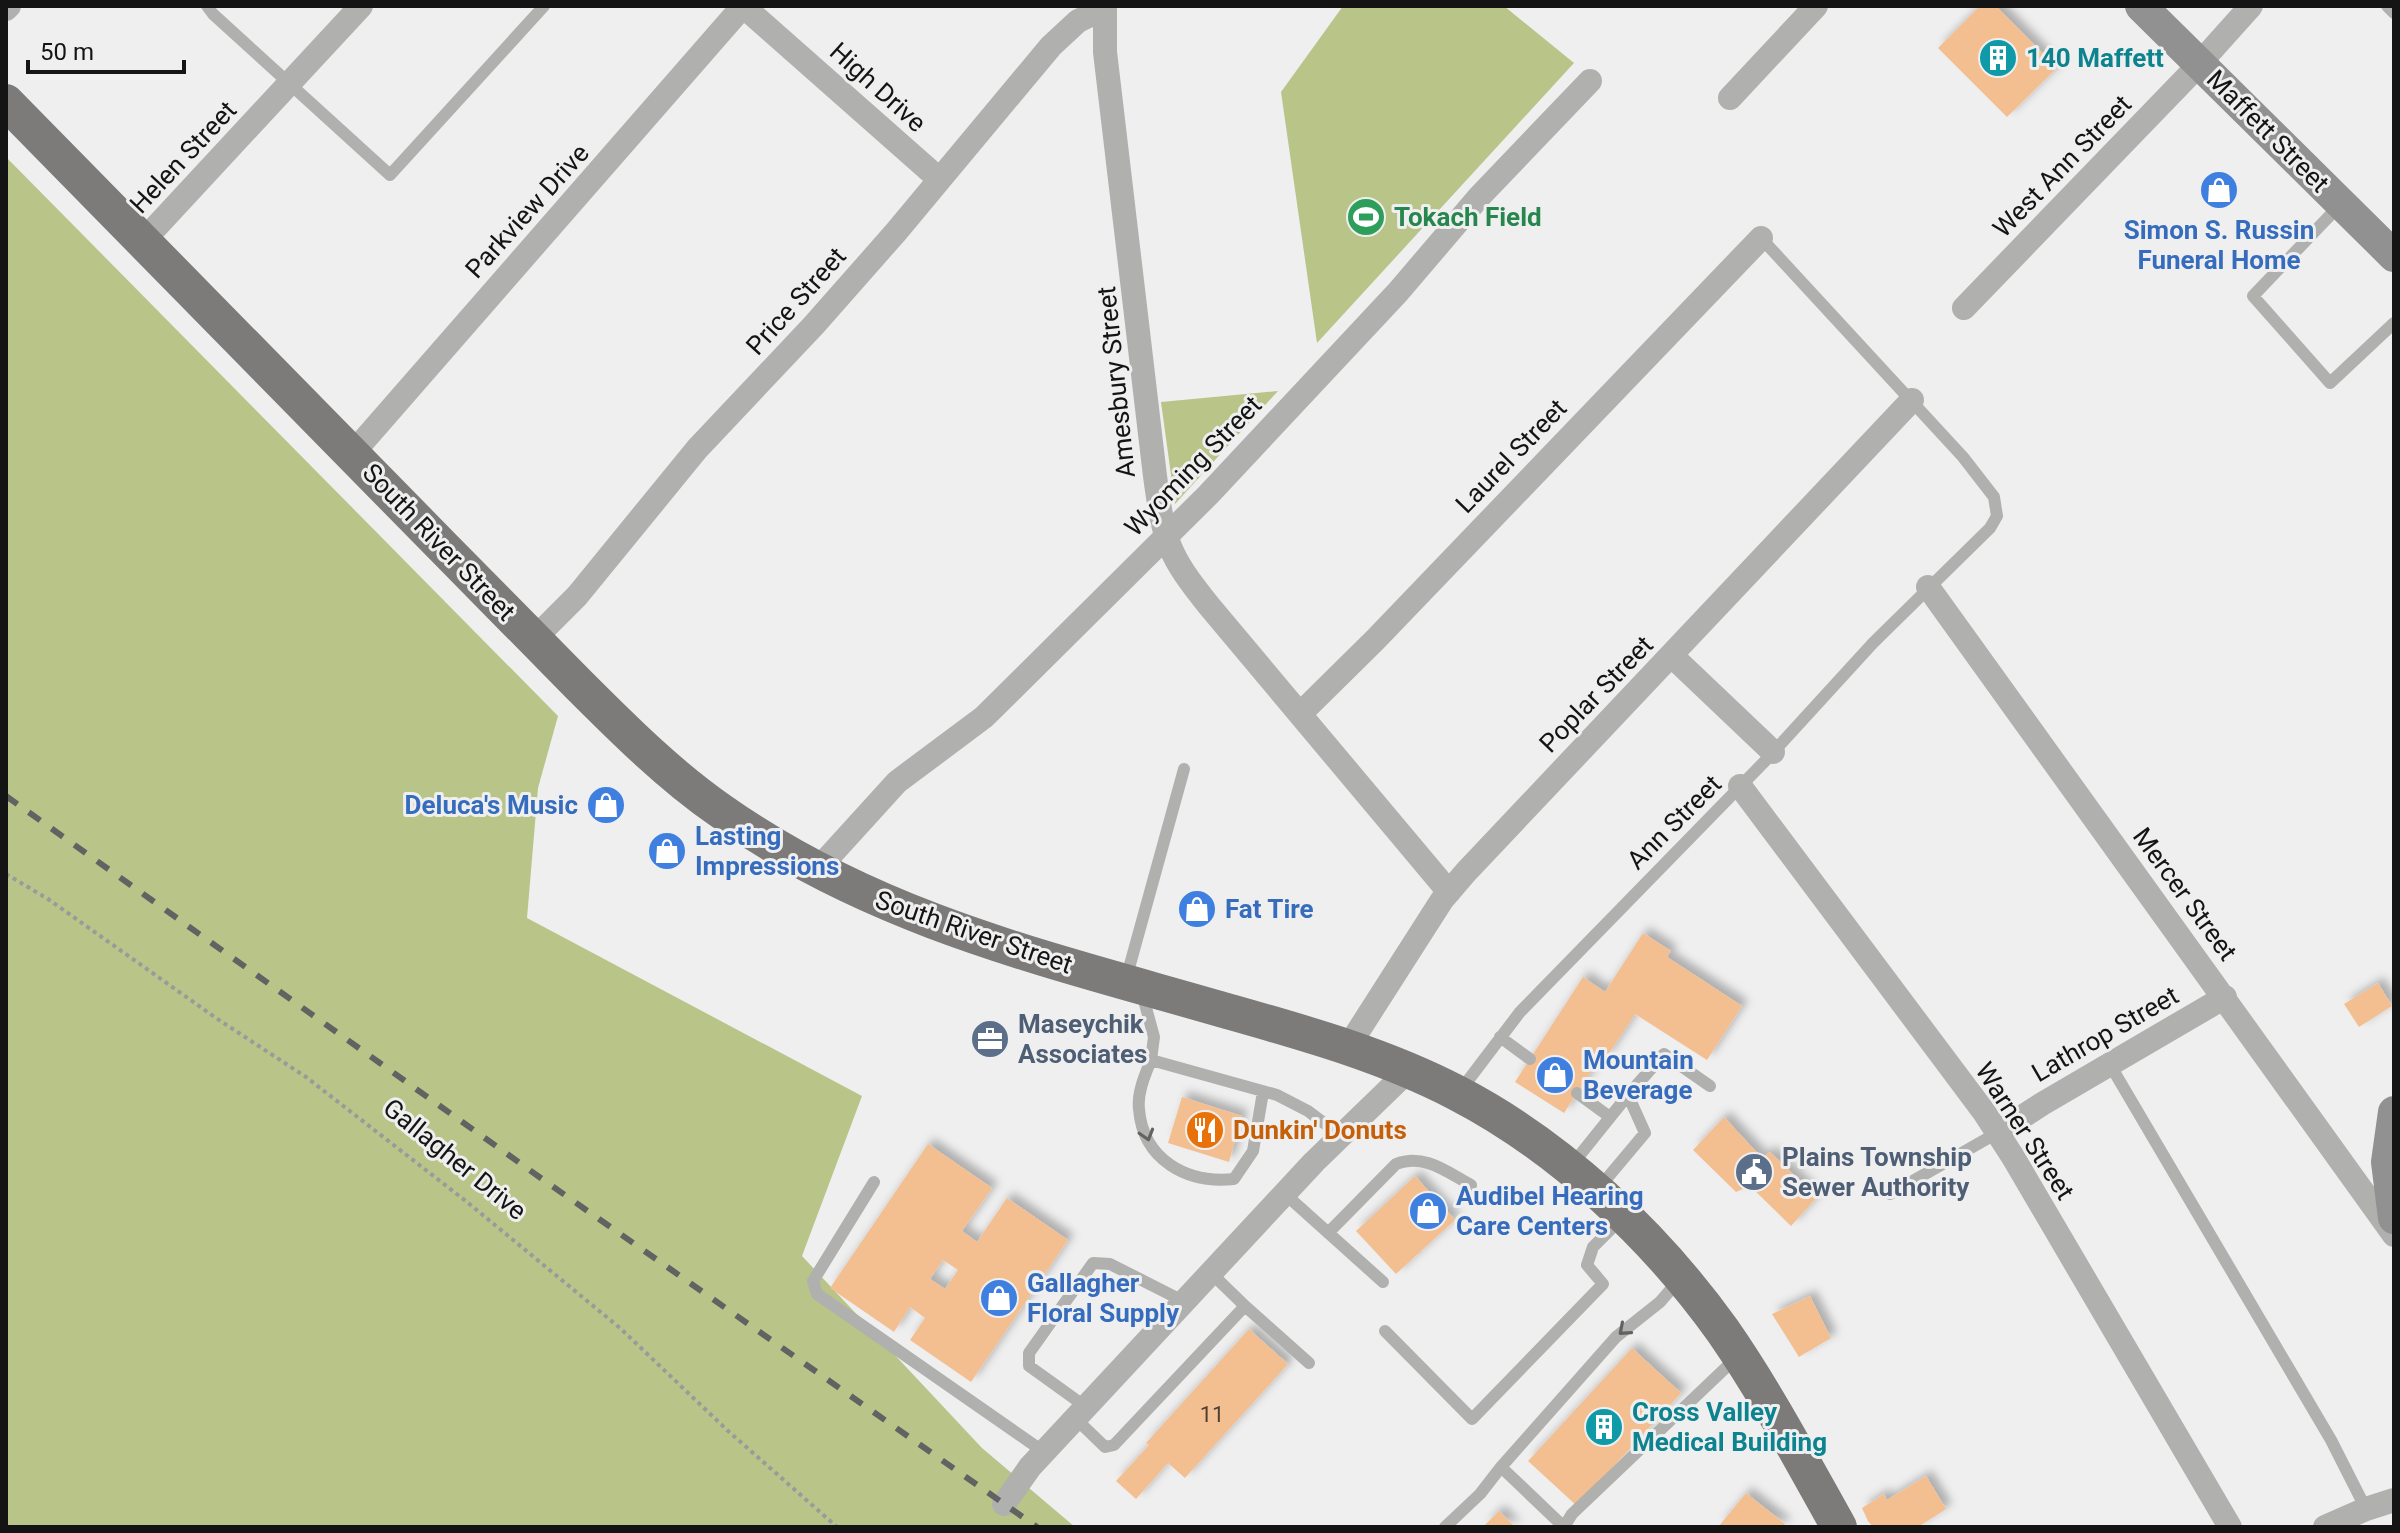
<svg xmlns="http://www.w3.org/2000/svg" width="2400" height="1533" viewBox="0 0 2400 1533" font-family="Roboto,sans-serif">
  <defs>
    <filter id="shadow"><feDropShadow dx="6" dy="-6" stdDeviation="4" flood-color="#0004"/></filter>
  </defs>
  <rect width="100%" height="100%" fill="#efeff0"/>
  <path fill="#b9c489" d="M1343,6H1504L1574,63L1317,343L1281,92Z
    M6,157L558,716L538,788L527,918L862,1096L802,1256L982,1448L1075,1527H6Z
    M1278,391L1175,504L1161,402Z"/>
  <path fill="#f3bf91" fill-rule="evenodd" filter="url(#shadow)" d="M1980,6H1996L2057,68L2007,117L1938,48Z
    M1643,933L1671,951L1667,957L1742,1006L1707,1060L1635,1014L1606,1058L1602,1055L1564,1113L1515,1082L1583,977L1605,992Z
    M2378,983L2392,1006L2359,1027L2344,1004Z
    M1182,1097L1242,1116L1229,1162L1168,1143Z
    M1724,1117L1762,1158L1770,1152L1817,1197L1791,1226L1750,1186L1736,1192L1693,1150Z
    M928,1144L992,1188L962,1231L977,1242L1007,1198L1068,1240L971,1382L910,1340L925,1318L910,1307L894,1332L830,1288ZM943,1260L958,1270L945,1289L930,1279Z
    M1415,1176L1455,1220L1396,1274L1356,1231Z
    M1810,1296L1831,1338L1799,1357L1772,1314Z
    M1249,1329L1288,1364L1185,1478L1168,1463L1136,1499L1116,1481L1149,1445L1146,1443Z
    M1632,1348L1681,1393L1577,1506L1528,1461Z
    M1926,1476L1946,1509L1918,1527H1873L1868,1521L1862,1508L1884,1494L1887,1500Z
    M1746,1493L1785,1524L1782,1527H1718Z
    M1499,1511L1515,1527H1483Z"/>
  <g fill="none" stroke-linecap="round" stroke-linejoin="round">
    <path stroke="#9a9a9b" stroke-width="4" stroke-dasharray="4 4" stroke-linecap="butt" d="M6,874L48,899L216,1018L306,1077L467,1202L620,1328L727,1430L837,1527"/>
    <path stroke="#b0b0af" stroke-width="12" d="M207,6L213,14L390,175L544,6
      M2387,6L2394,13
      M2339,206L2253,296L2330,383L2394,323
      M1126,979L1184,769
      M1142,993L1154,1037L1151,1060L1277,1095L1308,1111L1341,1136
      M1500,1037L1530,1059
      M1151,1060C1145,1075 1137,1093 1139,1109C1143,1160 1187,1184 1234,1179L1253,1151L1263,1092
      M2109,1063L2331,1440L2366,1509
      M1460,1091L1520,1012L1767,759L1873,643L1990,528L1997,516L1994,497L1963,457L1761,238
      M1577,1093L1610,1117
      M1628,1095L1664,1054L1710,1086
      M1571,1166L1628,1095L1645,1133L1598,1189
      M874,1182L813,1281L817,1294L1044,1452
      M1285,1194L1383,1282
      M1890,1194L1997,1133
      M1328,1233L1396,1164C1424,1153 1447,1172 1471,1185
      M1245,1306L1309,1363
      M1385,1331L1472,1419L1603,1284L1587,1265L1593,1247L1621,1219
      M1086,1407L1029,1366V1353L1093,1263L1110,1264L1185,1302
      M1075,1418L1105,1447L1114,1445L1245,1306L1212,1274
      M1501,1467L1564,1527
      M1445,1527L1480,1494L1501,1467L1616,1337L1660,1302L1679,1280
      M1564,1527L1572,1514L1736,1358"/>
    <path stroke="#b0b0af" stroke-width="24" d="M743,6L939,179
      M1105,6V52L1155,476C1164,542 1168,555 1210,607L1449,892
      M6,9L9,6
      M1730,98L1816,6
      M143,241L361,6
      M1964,308L2190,74L2251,6
      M352,454L743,6
      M1928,587L2394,1235
      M534,639L577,596L697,449L814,325L896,232L1051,46L1078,21L1105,8
      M1672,656L1773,752
      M1301,713L1375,640L1761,238
      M1740,786L1984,1112L2013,1157L2230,1527
      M817,870L897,782L984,717L1208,495L1398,292L1479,197L1590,81
      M1348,1047L1442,900L1466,872L1912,400
      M1997,1133L2042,1104L2225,997
      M1004,1504L1030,1467L1314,1162L1409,1070
      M2325,1527L2366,1509L2394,1500"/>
    <path stroke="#929191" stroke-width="32" d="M2141,6L2394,256
      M2394,1112L2387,1162L2394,1218"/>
    <path stroke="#7c7b7a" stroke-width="36" d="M6,102C152,250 298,398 443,547C488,593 533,638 578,684C623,729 669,775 721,811C874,919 1043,958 1220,1009C1301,1032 1382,1054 1457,1093C1561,1147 1655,1236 1723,1331C1766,1393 1802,1461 1839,1527"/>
    <path stroke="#626263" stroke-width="6" stroke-dasharray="14 14" stroke-linecap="butt" d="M6,796L545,1181L1037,1527"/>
  </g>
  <defs><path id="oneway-chevron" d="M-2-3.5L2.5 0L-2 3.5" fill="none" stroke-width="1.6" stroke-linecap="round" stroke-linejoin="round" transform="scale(2)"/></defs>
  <g stroke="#626262">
    <use href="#oneway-chevron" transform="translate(1147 1135) rotate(73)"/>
    <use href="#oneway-chevron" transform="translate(1624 1330) rotate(139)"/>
  </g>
  <defs>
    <symbol id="building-disc" viewBox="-11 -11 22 22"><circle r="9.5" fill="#0f9aa8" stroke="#efeff0"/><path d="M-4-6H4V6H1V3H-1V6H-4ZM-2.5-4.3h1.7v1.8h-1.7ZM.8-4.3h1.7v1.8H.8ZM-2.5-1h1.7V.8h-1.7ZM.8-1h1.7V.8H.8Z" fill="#fff"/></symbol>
    <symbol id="shop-disc" viewBox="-11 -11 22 22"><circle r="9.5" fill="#3f7fe0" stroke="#efeff0"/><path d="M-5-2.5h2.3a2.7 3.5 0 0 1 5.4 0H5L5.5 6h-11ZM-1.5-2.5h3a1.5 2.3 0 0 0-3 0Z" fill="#fff"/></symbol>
    <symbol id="stadium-disc" viewBox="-11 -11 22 22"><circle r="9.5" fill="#2e9e5b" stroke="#efeff0"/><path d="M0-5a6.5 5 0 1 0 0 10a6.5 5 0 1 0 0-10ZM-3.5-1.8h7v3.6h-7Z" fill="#fff"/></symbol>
    <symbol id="office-disc" viewBox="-11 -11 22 22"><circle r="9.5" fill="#5c6f8a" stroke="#efeff0"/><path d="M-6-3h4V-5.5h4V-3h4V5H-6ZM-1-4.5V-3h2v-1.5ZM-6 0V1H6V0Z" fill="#fff"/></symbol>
    <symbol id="restaurant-disc" viewBox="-11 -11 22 22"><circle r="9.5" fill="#e8710a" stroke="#efeff0"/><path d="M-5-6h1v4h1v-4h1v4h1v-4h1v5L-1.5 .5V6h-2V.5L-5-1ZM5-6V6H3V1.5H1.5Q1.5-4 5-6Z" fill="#fff"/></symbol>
    <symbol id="civic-disc" viewBox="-11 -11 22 22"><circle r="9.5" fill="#5c6f8a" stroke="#efeff0"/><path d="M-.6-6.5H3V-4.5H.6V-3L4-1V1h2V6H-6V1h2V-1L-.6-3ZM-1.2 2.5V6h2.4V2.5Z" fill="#fff"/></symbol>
  </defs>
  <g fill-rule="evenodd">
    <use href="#building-disc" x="1976" y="36" width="44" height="44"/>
    <use href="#shop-disc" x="2197" y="168" width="44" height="44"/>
    <use href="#stadium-disc" x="1344" y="195" width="44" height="44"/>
    <use href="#shop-disc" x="584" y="783" width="44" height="44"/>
    <use href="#shop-disc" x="645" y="829" width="44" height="44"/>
    <use href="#shop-disc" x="1175" y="887" width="44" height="44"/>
    <use href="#office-disc" x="968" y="1017" width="44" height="44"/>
    <use href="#shop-disc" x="1533" y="1053" width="44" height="44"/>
    <use href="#restaurant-disc" x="1183" y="1108" width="44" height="44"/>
    <use href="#civic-disc" x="1732" y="1150" width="44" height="44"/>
    <use href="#shop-disc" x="1406" y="1189" width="44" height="44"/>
    <use href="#shop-disc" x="977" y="1276" width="44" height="44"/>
    <use href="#building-disc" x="1582" y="1405" width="44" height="44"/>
  </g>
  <g text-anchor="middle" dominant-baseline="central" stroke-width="6" stroke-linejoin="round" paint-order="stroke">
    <g font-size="22" fill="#4c3f33">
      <text x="1212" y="1414">11</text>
    </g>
    <g font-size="26" font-weight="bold" fill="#0d838f" stroke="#efeff0" text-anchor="start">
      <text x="2026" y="58">140 Maffett</text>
      <text x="1632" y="1412">Cross Valley<tspan x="1632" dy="30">Medical Building</tspan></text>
    </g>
    <g font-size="26" fill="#141414" stroke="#efeff0">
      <text transform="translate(878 87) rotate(42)">High Drive</text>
      <text transform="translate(2268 131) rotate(45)">Maffett Street</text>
      <text transform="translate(183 157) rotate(-47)">Helen Street</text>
      <text transform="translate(2062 166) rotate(-46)">West Ann Street</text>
      <text transform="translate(527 211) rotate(-48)">Parkview Drive</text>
      <text transform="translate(796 301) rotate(-48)">Price Street</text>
      <text transform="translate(1116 382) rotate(-96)">Amesbury Street</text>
      <text transform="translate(1511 456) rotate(-46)">Laurel Street</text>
      <text transform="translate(1193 466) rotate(-46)">Wyoming Street</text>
      <text transform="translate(439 542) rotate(46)">South River Street</text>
      <text transform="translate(1596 694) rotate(-46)">Poplar Street</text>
      <text transform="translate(1674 822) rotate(-45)">Ann Street</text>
      <text transform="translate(2185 894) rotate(54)">Mercer Street</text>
      <text transform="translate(974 932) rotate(19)">South River Street</text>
      <text transform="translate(2105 1034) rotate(-30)">Lathrop Street</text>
      <text transform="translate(2025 1131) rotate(57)">Warner Street</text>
      <text transform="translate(455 1159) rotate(39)">Gallagher Drive</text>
    </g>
    <g font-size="26" font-weight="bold" fill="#27864d" stroke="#efeff0" text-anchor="start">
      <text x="1394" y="217">Tokach Field</text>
    </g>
    <g font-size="26" font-weight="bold" fill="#366cbe" stroke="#efeff0" text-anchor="start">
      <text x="2219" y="230" text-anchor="middle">Simon S. Russin<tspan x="2219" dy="30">Funeral Home</tspan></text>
      <text x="578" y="805" text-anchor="end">Deluca's Music</text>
      <text x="695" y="836">Lasting<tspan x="695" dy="30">Impressions</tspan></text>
      <text x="1225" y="909">Fat Tire</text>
      <text x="1583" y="1060">Mountain<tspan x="1583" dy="30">Beverage</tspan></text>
      <text x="1456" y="1196">Audibel Hearing<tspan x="1456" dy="30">Care Centers</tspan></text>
      <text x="1027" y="1283">Gallagher<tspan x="1027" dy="30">Floral Supply</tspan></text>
    </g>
    <g font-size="26" font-weight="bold" fill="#4e5e75" stroke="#efeff0" text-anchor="start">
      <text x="1018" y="1024">Maseychik<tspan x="1018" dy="30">Associates</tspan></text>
      <text x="1782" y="1157">Plains Township<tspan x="1782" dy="30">Sewer Authority</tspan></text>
    </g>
    <g font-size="26" font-weight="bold" fill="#c56008" stroke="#efeff0" text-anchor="start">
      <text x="1233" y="1130">Dunkin' Donuts</text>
    </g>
  </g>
  <rect width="2400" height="1533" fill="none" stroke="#141414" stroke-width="16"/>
  <path d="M28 60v12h156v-12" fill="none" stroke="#141414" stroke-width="4"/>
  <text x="40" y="60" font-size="24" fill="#141414" stroke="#efeff0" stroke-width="6" paint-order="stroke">50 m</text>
</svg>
